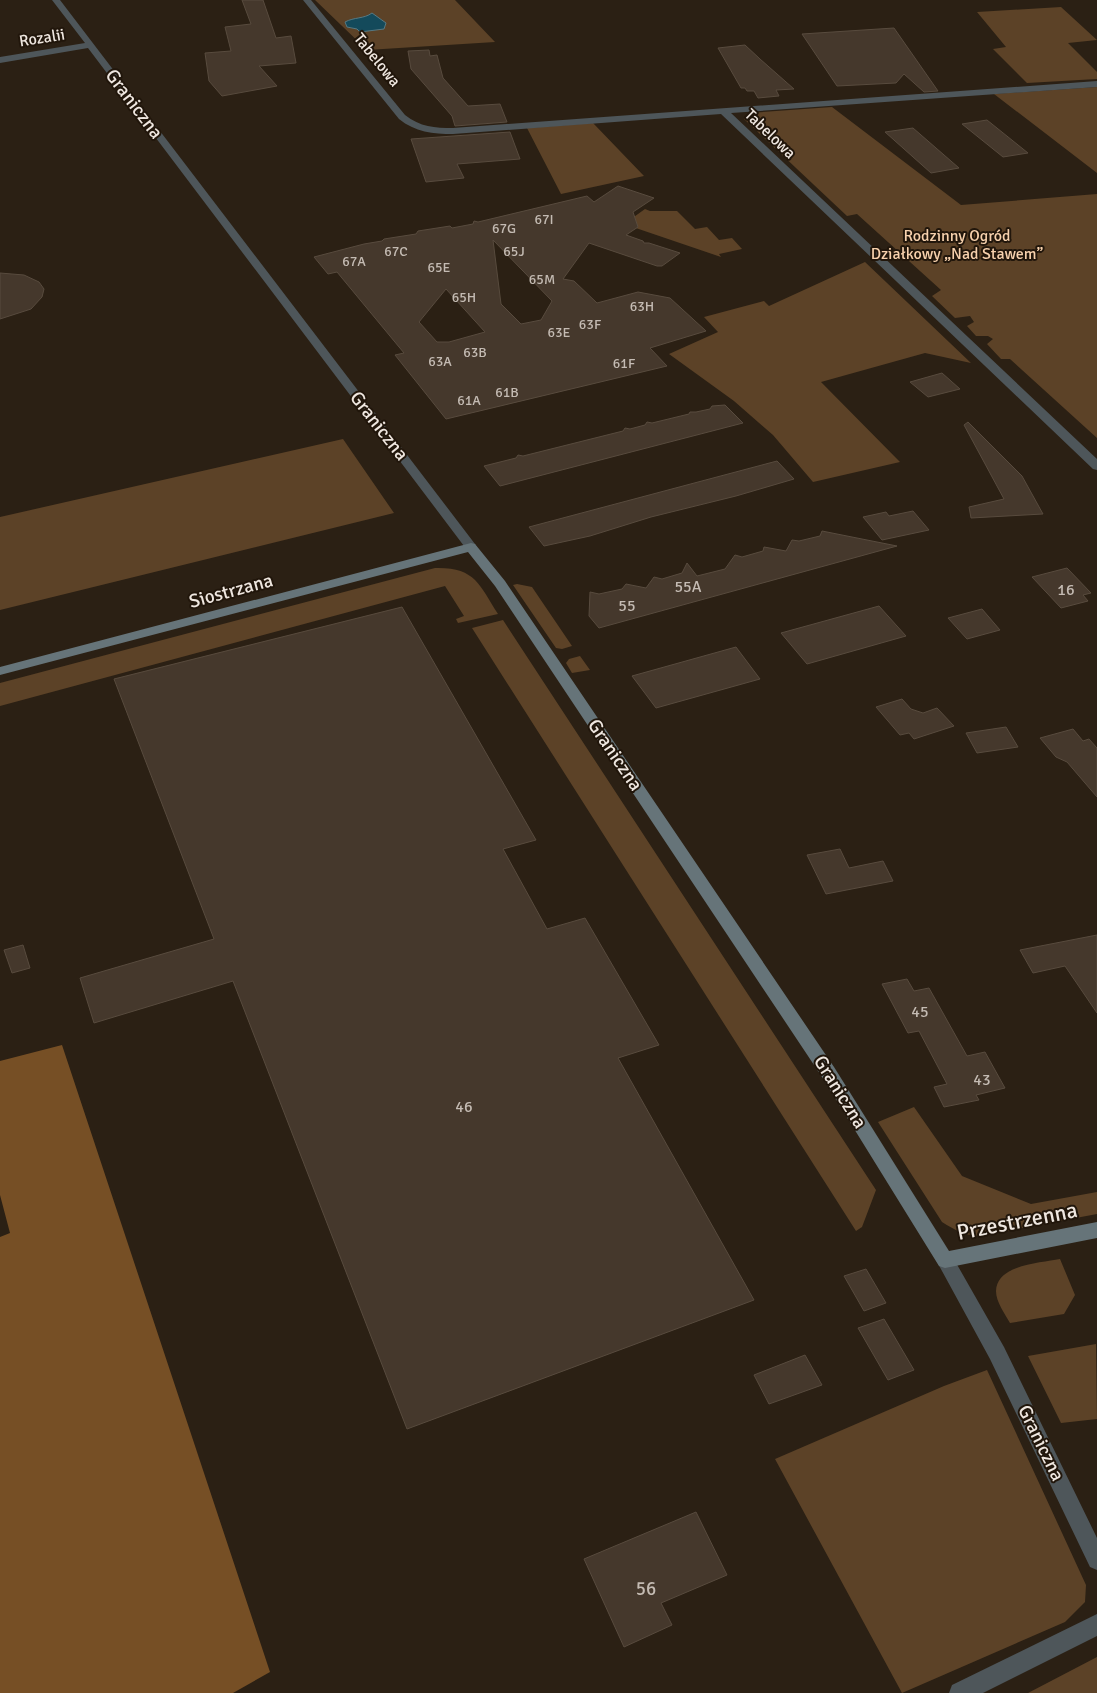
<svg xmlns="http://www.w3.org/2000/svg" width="1097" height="1693" viewBox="0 0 1097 1693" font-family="Signika,sans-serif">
  <rect width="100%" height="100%" fill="#2b2014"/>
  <path fill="#5c4227" d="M315,0H455L495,42L367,50Z
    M1061,7L1097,40L1068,43L1097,72V79L1027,83L993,49L1006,47L977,12Z
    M1097,87V173L994,94Z
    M832,107L961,205L1097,194V438L1010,359H1001L987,344L993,339L988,336H976L967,326L974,322L970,316L955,318L932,296L941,290L857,214L847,216L744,119L750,113Z
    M593,123L644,176L561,194L527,128Z
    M645,209L650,211H677L695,229L707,227L719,240L732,238L742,249L719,254L721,257L624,224Z
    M865,262L971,363L925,353L821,382L900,462L813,482L773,435L734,401L669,354L718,332L704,317L764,301L769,306Z
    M343,439L394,513L0,610V517Z
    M435,568C475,567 479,584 498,614L458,623L456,619L464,616L445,586L0,706V683Z
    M517,584L532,587L572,646L562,649L556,648L513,585Z
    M503,620L876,1190L862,1227L856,1231L472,628Z
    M580,656L590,670L572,673L566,663L569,659Z
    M914,1107L962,1176L1031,1204L1097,1192V1214L981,1236C965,1236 955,1230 942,1222L878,1122Z
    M1060,1259L1075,1295L1064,1314L1010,1323C1005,1314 996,1302 996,1291C997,1264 1041,1263 1060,1259Z
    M1096,1344L1097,1419L1061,1423L1028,1356Z
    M987,1370L1086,1585L1085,1602L1065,1622L902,1693L775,1459L944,1386Z
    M1097,1657V1693H1028Z"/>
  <path fill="#764f25" d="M62,1045L270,1672L233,1693H0V1237L10,1233L0,1195V1061Z"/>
  <path fill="#144a5b" stroke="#567983" d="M372,13L386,23L384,29L360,32L357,29L347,27L345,22C354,17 364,19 372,13Z"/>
  <path fill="#45382c" stroke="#584b3e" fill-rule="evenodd" d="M242,0H263L276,38L291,36L296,63L259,66L277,86L222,96L209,81L205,53L231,51L225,27L251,24Z
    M894,28L938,91L924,92L904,74L896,83L837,86L802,34Z
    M745,45L760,59L794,89L776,90L779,96L758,98L754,91H747L745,88H741L718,48Z
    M429,50L430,56L437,55L443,78L468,106L500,104L507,122L455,126L452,116L411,69L408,51Z
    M987,120L1028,153L1003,157L962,124Z
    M913,128L959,168L931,173L885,132Z
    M510,132L520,159L457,164L464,178L426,182L411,139Z
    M618,186L654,198L633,212L638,227L626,235L643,241L644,243H649L680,253L662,266H657L589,243L563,279L574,281L597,303L638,292L670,298L706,331L650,348L667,366L446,419L395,355L404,353L337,272L328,274L314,257L364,244L382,241L384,239L416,234L418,231L450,226L452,228L473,224L474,221L478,222L587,196L594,202ZM493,240L552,301L541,320L521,324L501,304ZM446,289L485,332L449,342H437L419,322Z
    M0,273L24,275L39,282L44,289L42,297L31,309L0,319Z
    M942,373L960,389L928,397L910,382Z
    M725,405L743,423L500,486L484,466L516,458L518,455L523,456L623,431L625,428L630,429L645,425L647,422L652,423L689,414L690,412H696L710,409L712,406Z
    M968,422L1022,476L1043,514L971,518L969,507L1004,499L964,425Z
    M777,461L794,479L736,496L651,517L590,536L544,546L529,527Z
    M913,511L929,530L882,540L863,517L886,512L889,516Z
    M822,531L897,546L599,628L589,616L590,592L599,594L622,589L626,584L646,588L654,577L662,579L682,573L687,563L697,576L725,569L735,555L742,557L763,551L764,547L786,551L792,540L799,541L820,536Z
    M1067,568L1091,593L1083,595L1088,601L1061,608L1032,577Z
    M879,606L906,636L807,664L781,633Z
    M402,607L536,840L503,849L547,929L585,918L659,1045L618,1058L754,1300L407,1429L233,981L94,1023L80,978L214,939L114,679Z
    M982,609L1000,630L967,639L948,618Z
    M736,647L760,679L656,708L632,676Z
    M902,699L911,709L923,713L937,708L954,726L914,739L909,733L900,735L876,707Z
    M1006,727L1018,747L977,753L966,733Z
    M1073,729L1083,741L1089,739L1097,748V797L1067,762L1056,757L1040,738Z
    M840,849L849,868L883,861L893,881L826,894L807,855Z
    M1097,935V1013L1065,966L1033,973L1020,950Z
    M23,945L30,968L12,973L4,950Z
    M907,979L914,991L929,988L967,1056L985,1052L1005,1088L976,1095L979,1100L944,1107L934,1087L947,1084L919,1031L908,1033L882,984Z
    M866,1269L886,1303L864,1311L844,1276Z
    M884,1319L914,1370L888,1380L858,1328Z
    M805,1355L822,1385L769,1404L754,1375Z
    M696,1512L727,1575L661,1603L672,1625L624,1647L584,1559Z"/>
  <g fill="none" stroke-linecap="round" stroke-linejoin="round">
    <path fill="#4e565a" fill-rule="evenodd" d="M52,0H60L475,544L477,547L475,550H467L88,48L0,63V57L85,43Z
      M303,0H311L405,115C420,127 435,128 453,128L1097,81V87L731,113L1097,459V470L1093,469L721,114L453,134C433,134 415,132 399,119Z
      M945,1252L951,1254L1004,1347L1097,1538V1570L1090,1567L990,1359L936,1260L939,1254Z
      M1097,1614V1636L983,1693H949L952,1685Z"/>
    <path fill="#667479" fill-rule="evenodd" d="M471,543L475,544L505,581L834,1067L949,1251L1097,1222V1238L945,1268L939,1266L822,1077L495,586L468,552L0,675V667Z"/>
  </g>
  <g text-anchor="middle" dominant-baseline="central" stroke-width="4" stroke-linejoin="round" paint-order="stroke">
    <g font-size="14" fill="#c4bbb3">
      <text x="544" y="219">67I</text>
      <text x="504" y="228">67G</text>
      <text x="396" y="251">67C</text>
      <text x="514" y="251">65J</text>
      <text x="354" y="261">67A</text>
      <text x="439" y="267">65E</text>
      <text x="542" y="279">65M</text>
      <text x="464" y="297">65H</text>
      <text x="642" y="306">63H</text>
      <text x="590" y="324">63F</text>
      <text x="559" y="332">63E</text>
      <text x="475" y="352">63B</text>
      <text x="440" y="361">63A</text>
      <text x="624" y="363">61F</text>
      <text x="507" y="392">61B</text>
      <text x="469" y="400">61A</text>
    </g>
    <g font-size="16" fill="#efe7e0" stroke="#21160b">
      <text transform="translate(42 38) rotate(-9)">Rozalii</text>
      <text transform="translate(377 60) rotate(51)">Tabelowa</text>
      <text transform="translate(770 134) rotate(44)">Tabelowa</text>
    </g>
    <g font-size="16" fill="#f7d1ad" stroke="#21160b">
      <text x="957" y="236">Rodzinny Ogród<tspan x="957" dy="18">Działkowy „Nad Stawem”</tspan></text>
    </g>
    <g font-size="16" fill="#c4bbb3">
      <text x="688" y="587">55A</text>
      <text x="1066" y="590">16</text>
      <text x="627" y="606">55</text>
      <text x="920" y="1012">45</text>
      <text x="982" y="1080">43</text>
      <text x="464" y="1107">46</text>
    </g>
    <g font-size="19" fill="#efe7e0" stroke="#21160b">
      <text transform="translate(134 104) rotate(53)">Graniczna</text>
      <text transform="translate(379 426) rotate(52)">Graniczna</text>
      <text transform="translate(231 591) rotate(-15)">Siostrzana</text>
      <text transform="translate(615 755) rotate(56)">Graniczna</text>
      <text transform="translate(840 1092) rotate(58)">Graniczna</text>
      <text transform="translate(1041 1443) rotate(64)">Graniczna</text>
    </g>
    <g font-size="19" fill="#c4bbb3">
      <text x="646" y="1589">56</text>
    </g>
    <g font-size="22" fill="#efe7e0" stroke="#21160b">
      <text transform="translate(1017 1221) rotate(-11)">Przestrzenna</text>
    </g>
  </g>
</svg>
